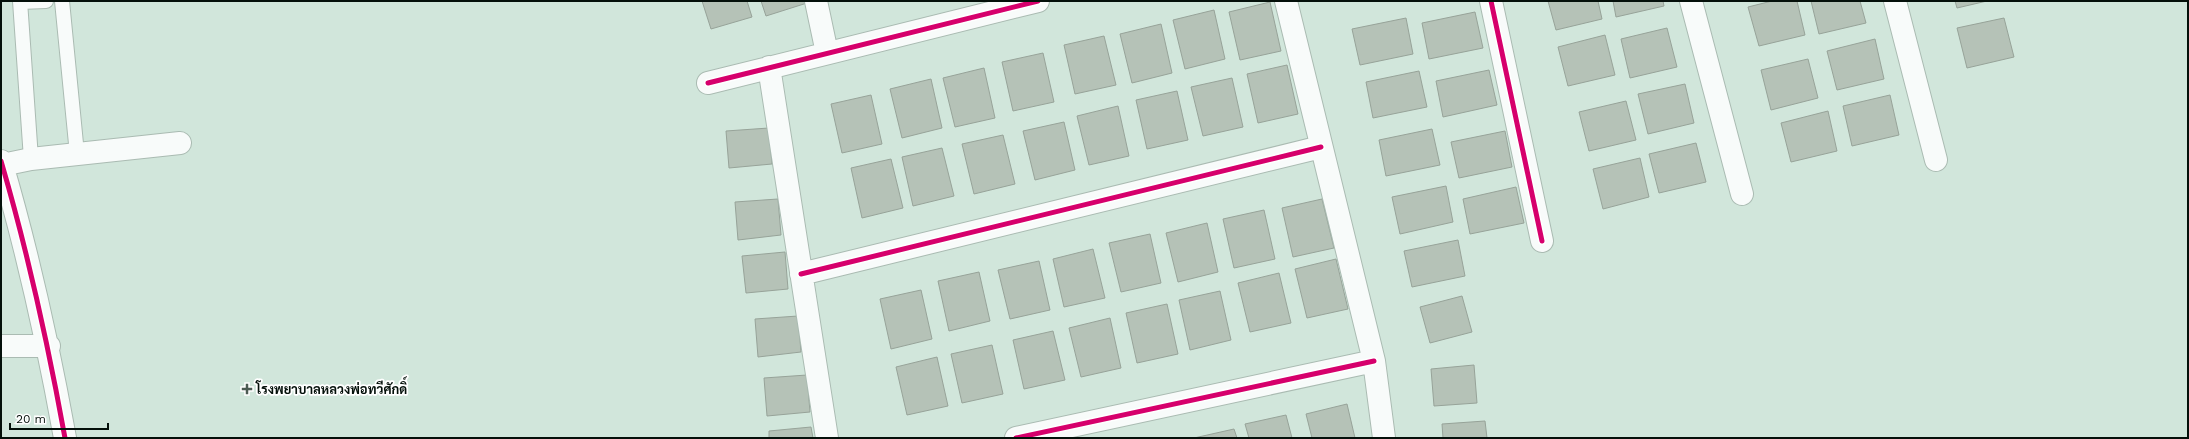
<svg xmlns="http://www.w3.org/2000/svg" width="2189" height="439" viewBox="0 0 2189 439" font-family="'Work Sans',Sarabun,sans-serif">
  <rect width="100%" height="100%" fill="#d1e6db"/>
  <path fill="#b5c2b7" stroke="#97a399" d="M702,1H747L752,17L711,29Z
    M761,1H807V3L766,16Z
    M1548,1H1598L1602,19L1556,30Z
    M1613,1H1663L1664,6L1616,17Z
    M1772,1H1797L1805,35L1759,46L1748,7Z
    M1811,1H1860L1866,23L1819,34Z
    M1955,1H1987L1957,8Z
    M1270,2L1281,51L1240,60L1229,12Z
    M1214,10L1225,59L1185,69L1173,20Z
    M1475,12L1483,48L1429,59L1422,23Z
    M1406,18L1413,54L1360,65L1352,29Z
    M2004,18L2014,57L1967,68L1957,28Z
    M1161,24L1172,73L1132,83L1120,34Z
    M1667,28L1677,67L1630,78L1621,39Z
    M1605,35L1615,75L1568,86L1558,47Z
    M1104,36L1116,85L1075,94L1064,45Z
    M1875,39L1884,79L1837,90L1827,51Z
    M1043,53L1054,102L1013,111L1002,62Z
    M1808,59L1818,98L1771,110L1761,70Z
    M1287,65L1298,114L1258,123L1247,74Z
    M984,68L995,118L955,127L943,78Z
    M1489,70L1497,105L1443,117L1436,81Z
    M1419,71L1427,107L1373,118L1366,82Z
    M1232,78L1243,127L1203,136L1191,87Z
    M931,79L942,128L902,138L890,89Z
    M1685,84L1694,123L1648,134L1638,94Z
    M1177,91L1188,140L1147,149L1136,100Z
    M871,95L882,144L842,153L831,104Z
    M1890,95L1899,135L1852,146L1843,106Z
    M1626,101L1636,140L1589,151L1579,112Z
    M1118,106L1129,156L1089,165L1077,116Z
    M1828,111L1837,151L1791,162L1781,123Z
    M1064,122L1075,170L1035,180L1023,131Z
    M769,128L772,164L729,168L726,131Z
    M1432,129L1440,165L1386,176L1379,140Z
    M1505,131L1512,167L1459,178L1451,142Z
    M1003,135L1015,184L974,194L962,144Z
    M1696,143L1706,182L1659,193L1649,154Z
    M942,148L954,196L913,206L902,157Z
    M1640,158L1649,197L1603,209L1593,169Z
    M891,159L903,208L862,218L851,168Z
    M1446,186L1453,222L1400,234L1392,197Z
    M1516,187L1524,223L1470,234L1463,199Z
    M778,199L781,235L738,240L735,202Z
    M1322,199L1334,248L1293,257L1282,208Z
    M1264,210L1275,259L1234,268L1223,219Z
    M1207,223L1218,272L1178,282L1166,233Z
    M1150,234L1161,283L1121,292L1109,243Z
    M1458,240L1465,276L1412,287L1404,251Z
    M1093,249L1105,298L1064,307L1053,259Z
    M785,252L788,289L746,293L742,256Z
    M1336,259L1348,309L1307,318L1295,269Z
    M1039,261L1050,310L1010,319L998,270Z
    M979,272L990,321L949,331L938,281Z
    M1279,273L1291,323L1250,332L1238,283Z
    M921,290L932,339L891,349L880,299Z
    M1220,291L1231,340L1190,350L1179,300Z
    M1462,296L1472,332L1430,343L1420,307Z
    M1167,304L1178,354L1137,363L1126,313Z
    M798,316L801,352L758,357L755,319Z
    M1110,318L1121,368L1081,377L1069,328Z
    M1053,331L1065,380L1024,389L1013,340Z
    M992,345L1003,394L962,403L951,354Z
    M937,357L948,406L907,415L896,367Z
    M1474,365L1477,403L1434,406L1431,369Z
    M807,375L810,412L767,416L764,378Z
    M1347,404L1355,438H1312L1306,414Z
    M1286,415L1292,438H1249L1245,424Z
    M1485,421L1487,438H1443L1442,424Z
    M811,427L813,438H769V431Z
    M1234,429L1237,438H1194Z"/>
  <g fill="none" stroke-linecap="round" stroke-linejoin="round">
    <defs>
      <path id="lane" d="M20,1L31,159
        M62,1L77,154
        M20,2L46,1"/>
      <path id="street" d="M816,1L827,53
        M1286,1L1374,361L1384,438
        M1491,1L1542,241
        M1691,1L1742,194
        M1895,1L1936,160
        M769,67L827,438
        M708,83L1038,1
        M1,161C28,253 48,344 65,438
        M2,165L31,159L180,143
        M801,274L1321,147
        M1,346H49
        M1016,438L1374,361"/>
    </defs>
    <use href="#lane" stroke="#aabbb2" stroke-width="16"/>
    <use href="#street" stroke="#aabbb2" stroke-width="24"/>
    <use href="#lane" stroke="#f8fbfa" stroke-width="14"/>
    <use href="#street" stroke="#f8fbfa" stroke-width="22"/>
    <defs>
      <path id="cycleway" d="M1491,1L1542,241
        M708,83L1038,1
        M1,161C28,253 48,344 65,438
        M801,274L1321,147
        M1016,438L1374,361"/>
    </defs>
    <use href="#cycleway" stroke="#fff" stroke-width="8"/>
    <use href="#cycleway" stroke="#d6006c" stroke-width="5"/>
  </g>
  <path fill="#4c5b53" stroke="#fff" stroke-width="1.5" d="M245 383h4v4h4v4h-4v4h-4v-4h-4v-4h4z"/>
  <g text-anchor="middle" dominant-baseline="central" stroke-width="3.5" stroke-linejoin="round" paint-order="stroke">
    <g font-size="13" font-weight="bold" fill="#04100a" stroke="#fff" text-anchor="start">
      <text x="256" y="389">โรงพยาบาลหลวงพ่อทวีศักดิ์</text>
    </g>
  </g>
  <rect width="2189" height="439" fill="none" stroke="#04100a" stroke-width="4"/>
  <path d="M10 423v6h98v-6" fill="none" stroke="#04100a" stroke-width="2"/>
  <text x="16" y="423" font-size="12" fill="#04100a" stroke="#ffffff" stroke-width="3" paint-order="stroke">20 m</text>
</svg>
